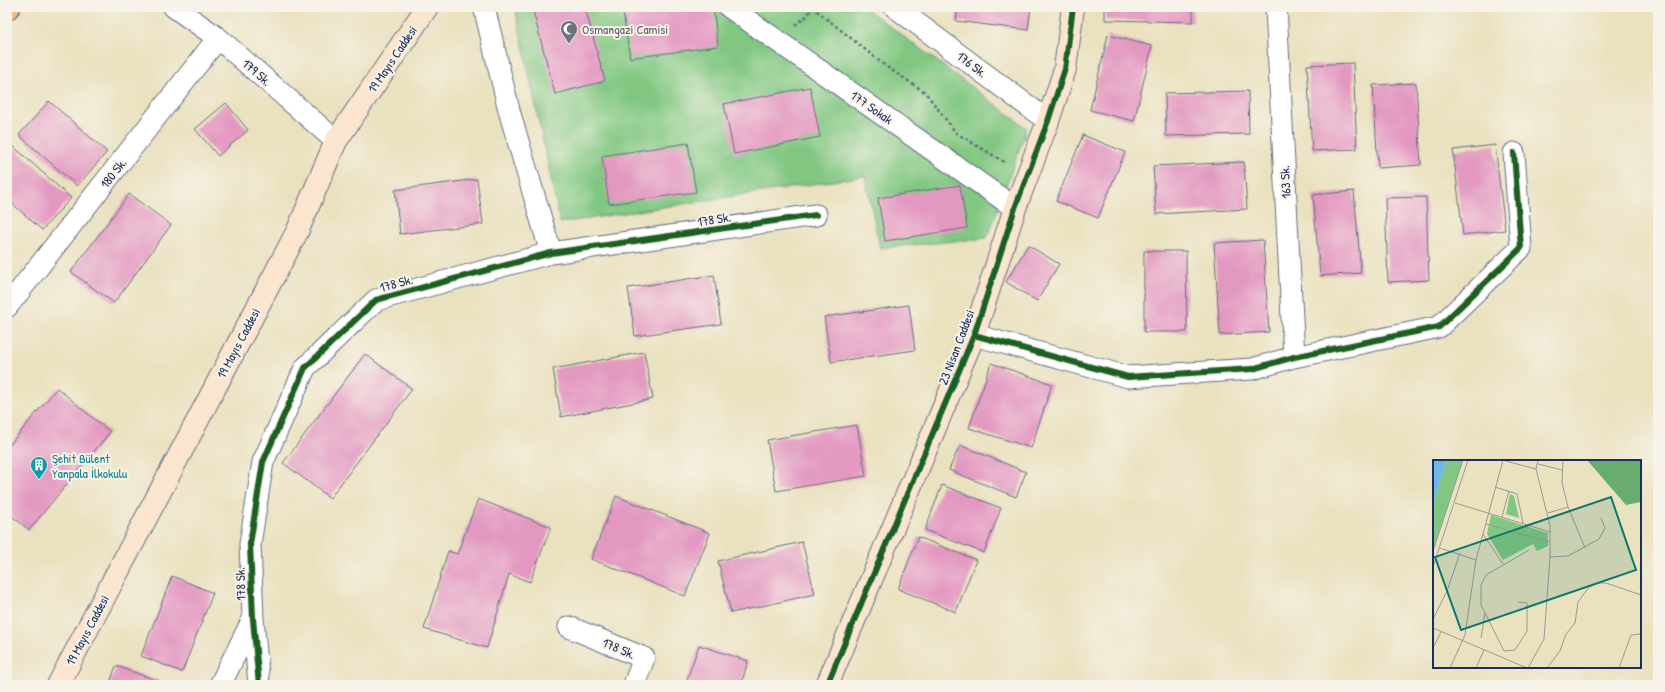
<svg xmlns="http://www.w3.org/2000/svg" width="1665" height="692" viewBox="0 0 1665 692" font-family="'Patrick Hand',sans-serif">
  <rect width="100%" height="100%" fill="#f7f3e8"/>
  <filter id="ink" filterUnits="userSpaceOnUse"><feTurbulence type="fractalNoise" baseFrequency=".025" numOctaves="2"/><feDisplacementMap in="SourceGraphic" scale="8" xChannelSelector="R" yChannelSelector="G"/><feConvolveMatrix kernelMatrix="1 2 1 2 8 2 1 2 1" color-interpolation-filters="sRGB"/></filter>
  <filter id="wash" filterUnits="userSpaceOnUse"><feTurbulence type="fractalNoise" baseFrequency=".012" numOctaves="4" result="noise"/><feDisplacementMap in="SourceGraphic" scale="16" xChannelSelector="R" yChannelSelector="G"/><feGaussianBlur stdDeviation="0.9" result="paint"/><feColorMatrix in="noise" values="0 0 0 0 0 0 0 0 0 0 0 0 0 0 0 0 0 1.4 0 .05"/><feComposite in="paint" operator="in"/></filter>
  <g filter="url(#wash)">
    <rect width="100%" height="100%" fill="#eae1bf"/>
    <path fill="#81c782" stroke="#4e7b70" d="M515,7H864L1027,128L987,238L880,248L865,176L560,223Z"/>
    <g id="blocks">
      <path fill="#e398c1" d="M532,7H585L605,81L555,94Z
        M667,7H713L718,46L630,58L623,13Z
        M958,7H1031L1028,30L956,21Z
        M1105,7H1193V22L1105,20Z
        M1108,35L1152,46L1134,121L1090,110Z
        M1353,63L1357,149L1312,151L1307,65Z
        M1416,83L1421,165L1378,168L1373,85Z
        M810,87L820,137L734,154L724,104Z
        M1248,91L1249,134L1166,136L1165,93Z
        M49,101L107,152L77,186L19,135Z
        M226,103L248,130L218,156L195,129Z
        M1083,135L1125,152L1098,218L1056,201Z
        M688,143L696,192L609,204L602,156Z
        M1495,145L1505,230L1463,235L1453,150Z
        M13,146L71,198L42,230L7,199V152Z
        M1244,162L1247,209L1156,214L1153,166Z
        M477,179L483,224L400,234L395,190Z
        M960,185L967,228L885,241L878,198Z
        M1354,191L1361,273L1320,276L1313,195Z
        M129,194L171,225L114,303L71,272Z
        M1426,197L1429,280L1388,282L1385,198Z
        M1263,240L1269,332L1220,335L1214,243Z
        M1028,245L1059,264L1037,301L1006,282Z
        M1144,251H1186L1187,332H1144Z
        M714,275L721,324L635,336L628,288Z
        M909,305L915,350L831,362L824,317Z
        M644,352L653,399L561,417L553,369Z
        M365,354L412,389L330,498L283,463Z
        M991,363L1052,384L1031,448L969,428Z
        M57,388L110,432L29,530L7,512V448Z
        M857,425L866,476L776,491L767,440Z
        M960,445L1026,472L1016,497L949,470Z
        M942,485L1001,508L984,553L925,530Z
        M616,496L710,533L685,596L591,559Z
        M478,499L551,527L530,582L509,574L487,648L424,629L448,551L457,554Z
        M918,537L976,560L956,612L898,589Z
        M802,542L815,594L731,613L718,561Z
        M172,576L213,593L182,672L141,656Z
        M699,645L748,661L741,685H685Z
        M116,666L159,681L157,685H109Z"/>
    </g>
  </g>
  <g filter="url(#ink)">
    <use href="#blocks" fill-opacity="0" stroke="#636d80" stroke-width="1"/>
    <g fill="none" stroke-linecap="round" stroke-linejoin="round">
      <defs>
        <path id="street" d="M174,7L218,38L336,141
          M484,7L510,114L551,253
          M729,7L1015,208
          M895,7L1048,121
          M1276,7L1294,357
          M7,307L218,38
          M974,335L1128,377L1252,369L1294,357L1439,327L1521,248L1514,153
          M569,627L644,658L634,685
          M220,685L253,619
          M259,685L253,619L250,544L263,462L305,368L376,300L551,253L816,215"/>
        <path id="secondary" d="M58,685L297,232L336,141L427,7
          M827,685L974,335L1015,208L1048,121L1065,69L1073,7"/>
        <path id="highway" d="M7,9L9,7"/>
      </defs>
      <use href="#street" stroke="#636d80" stroke-width="23"/>
      <use href="#secondary" stroke="#636d80" stroke-width="24"/>
      <use href="#highway" stroke="#636d80" stroke-width="24"/>
      <path stroke="#636d80" stroke-width="2.5" stroke-dasharray="3 3" stroke-linecap="butt" d="M812,7L887,67L925,92L956,133L1006,163
        M795,25L807,16L812,7"/>
      <use href="#street" stroke="#fff" stroke-width="21"/>
      <use href="#secondary" stroke="#fbe5cf" stroke-width="22"/>
      <use href="#highway" stroke="#f6be87" stroke-width="22"/>
      <defs>
        <path id="cycleway" d="M974,335L1128,377L1252,369L1294,357L1439,327L1521,248L1514,153
          M259,685L253,619L250,544L263,462L305,368L376,300L551,253L816,215
          M827,685L974,335L1015,208L1048,121L1065,69L1073,7"/>
      </defs>
      <use href="#cycleway" stroke="#f7f3e8" stroke-width="8"/>
      <use href="#cycleway" stroke="#1b5e20" stroke-width="6"/>
    </g>
  </g>
  <defs>
    <symbol id="mosque-pin" viewBox="-11 -11 22 30"><path d="M0 17L-7.5 6A9.5 9.5 0 1 1 7.5 6Z" fill="#6b7280" stroke="#f7f3e8"/><path d="M3.5-4.9A6 6 0 1 0 3.5 4.9A5 5 0 1 1 3.5-4.9Z" fill="#fff"/></symbol>
    <symbol id="building-pin" viewBox="-11 -11 22 30"><path d="M0 17L-7.5 6A9.5 9.5 0 1 1 7.5 6Z" fill="#0f9aa8" stroke="#f7f3e8"/><path d="M-4-6H4V6H1V3H-1V6H-4ZM-2.5-4.3h1.7v1.8h-1.7ZM.8-4.3h1.7v1.8H.8ZM-2.5-1h1.7V.8h-1.7ZM.8-1h1.7V.8H.8Z" fill="#fff"/></symbol>
  </defs>
  <g fill-rule="evenodd">
    <use href="#mosque-pin" x="559" y="19" width="20" height="27"/>
    <use href="#building-pin" x="29" y="455" width="20" height="27"/>
  </g>
  <g text-anchor="middle" dominant-baseline="central" stroke-width="4" stroke-linejoin="round" paint-order="stroke">
    <g font-size="13" fill="#5b616d" stroke="#f7f3e8" text-anchor="start">
      <text x="582" y="29">Osmangazi Camisi</text>
    </g>
    <g font-size="13" fill="#1b2f5e" stroke="#f7f3e8">
      <text transform="translate(392 59) rotate(-56)">19 Mayıs Caddesi</text>
      <text transform="translate(972 64) rotate(37)">176 Sk.</text>
      <text transform="translate(257 72) rotate(41)">179 Sk.</text>
      <text transform="translate(872 107) rotate(35)">177 Sokak</text>
      <text transform="translate(113 173) rotate(-52)">180 Sk.</text>
      <text transform="translate(1285 182) rotate(-93)">163 Sk.</text>
      <text transform="translate(714 219) rotate(-9)">178 Sk.</text>
      <text transform="translate(396 283) rotate(-15)">178 Sk.</text>
      <text transform="translate(238 343) rotate(-62)">19 Mayıs Caddesi</text>
      <text transform="translate(956 347) rotate(-69)">23 Nisan Caddesi</text>
      <text transform="translate(240 584) rotate(-92)">178 Sk.</text>
      <text transform="translate(87 630) rotate(-62)">19 Mayıs Caddesi</text>
      <text transform="translate(619 648) rotate(23)">178 Sk.</text>
    </g>
    <g font-size="13" fill="#0d838f" stroke="#f7f3e8" text-anchor="start">
      <text x="52" y="458">Şehit Bülent<tspan x="52" dy="15">Yanpala İlkokulu</tspan></text>
    </g>
  </g>
  <g transform="translate(1433 460)">
    <rect width="208" height="208" fill="#eae1bf"/>
    <path d="M14,0H30L0,91V43ZM77,34L81,36L86,58L73,54ZM58,55L115,73V86L104,91L100,84L70,100L54,74Z" fill="#81c782"/>
    <path d="M154,0H208V42L193,45Z" fill="#68ac70"/>
    <path d="M0,0H14L0,43Z" fill="#6fb7e7"/>
    <path fill="none" stroke="#979a98" stroke-width="1" d="M69,0L103,9M130,0L129,23L135,47L152,88M105,4L129,10M62,27L84,34L90,63M22,43L117,72M115,53L135,47M69,57L76,31M53,64L117,82M50,74L70,104M7,88L43,100M0,91L30,0M117,97L135,96L166,79L172,68L168,58M0,107L35,0M85,142L94,143V171L82,190L71,191L48,145V125L53,115L96,90M0,159L14,131L27,93M0,168L94,208M48,178L52,153M0,188L8,172M17,208L32,175L43,100L70,0M43,208L51,190M95,208L111,179L117,97V66L103,9L105,0M114,208L127,191L133,174L142,163L145,142L156,127L165,123H173L208,135M186,208L198,175L208,174"/>
    <path fill="#0f766e" fill-opacity="0.15" stroke="#0f766e" stroke-width="2" d="M178,37L203,110L28,170L2,97Z"/>
    <rect width="208" height="208" fill="none" stroke="#1b2f5e" stroke-width="2"/>
  </g>
  <rect width="1665" height="692" fill="none" stroke="#f7f3e8" stroke-width="24"/>
</svg>
